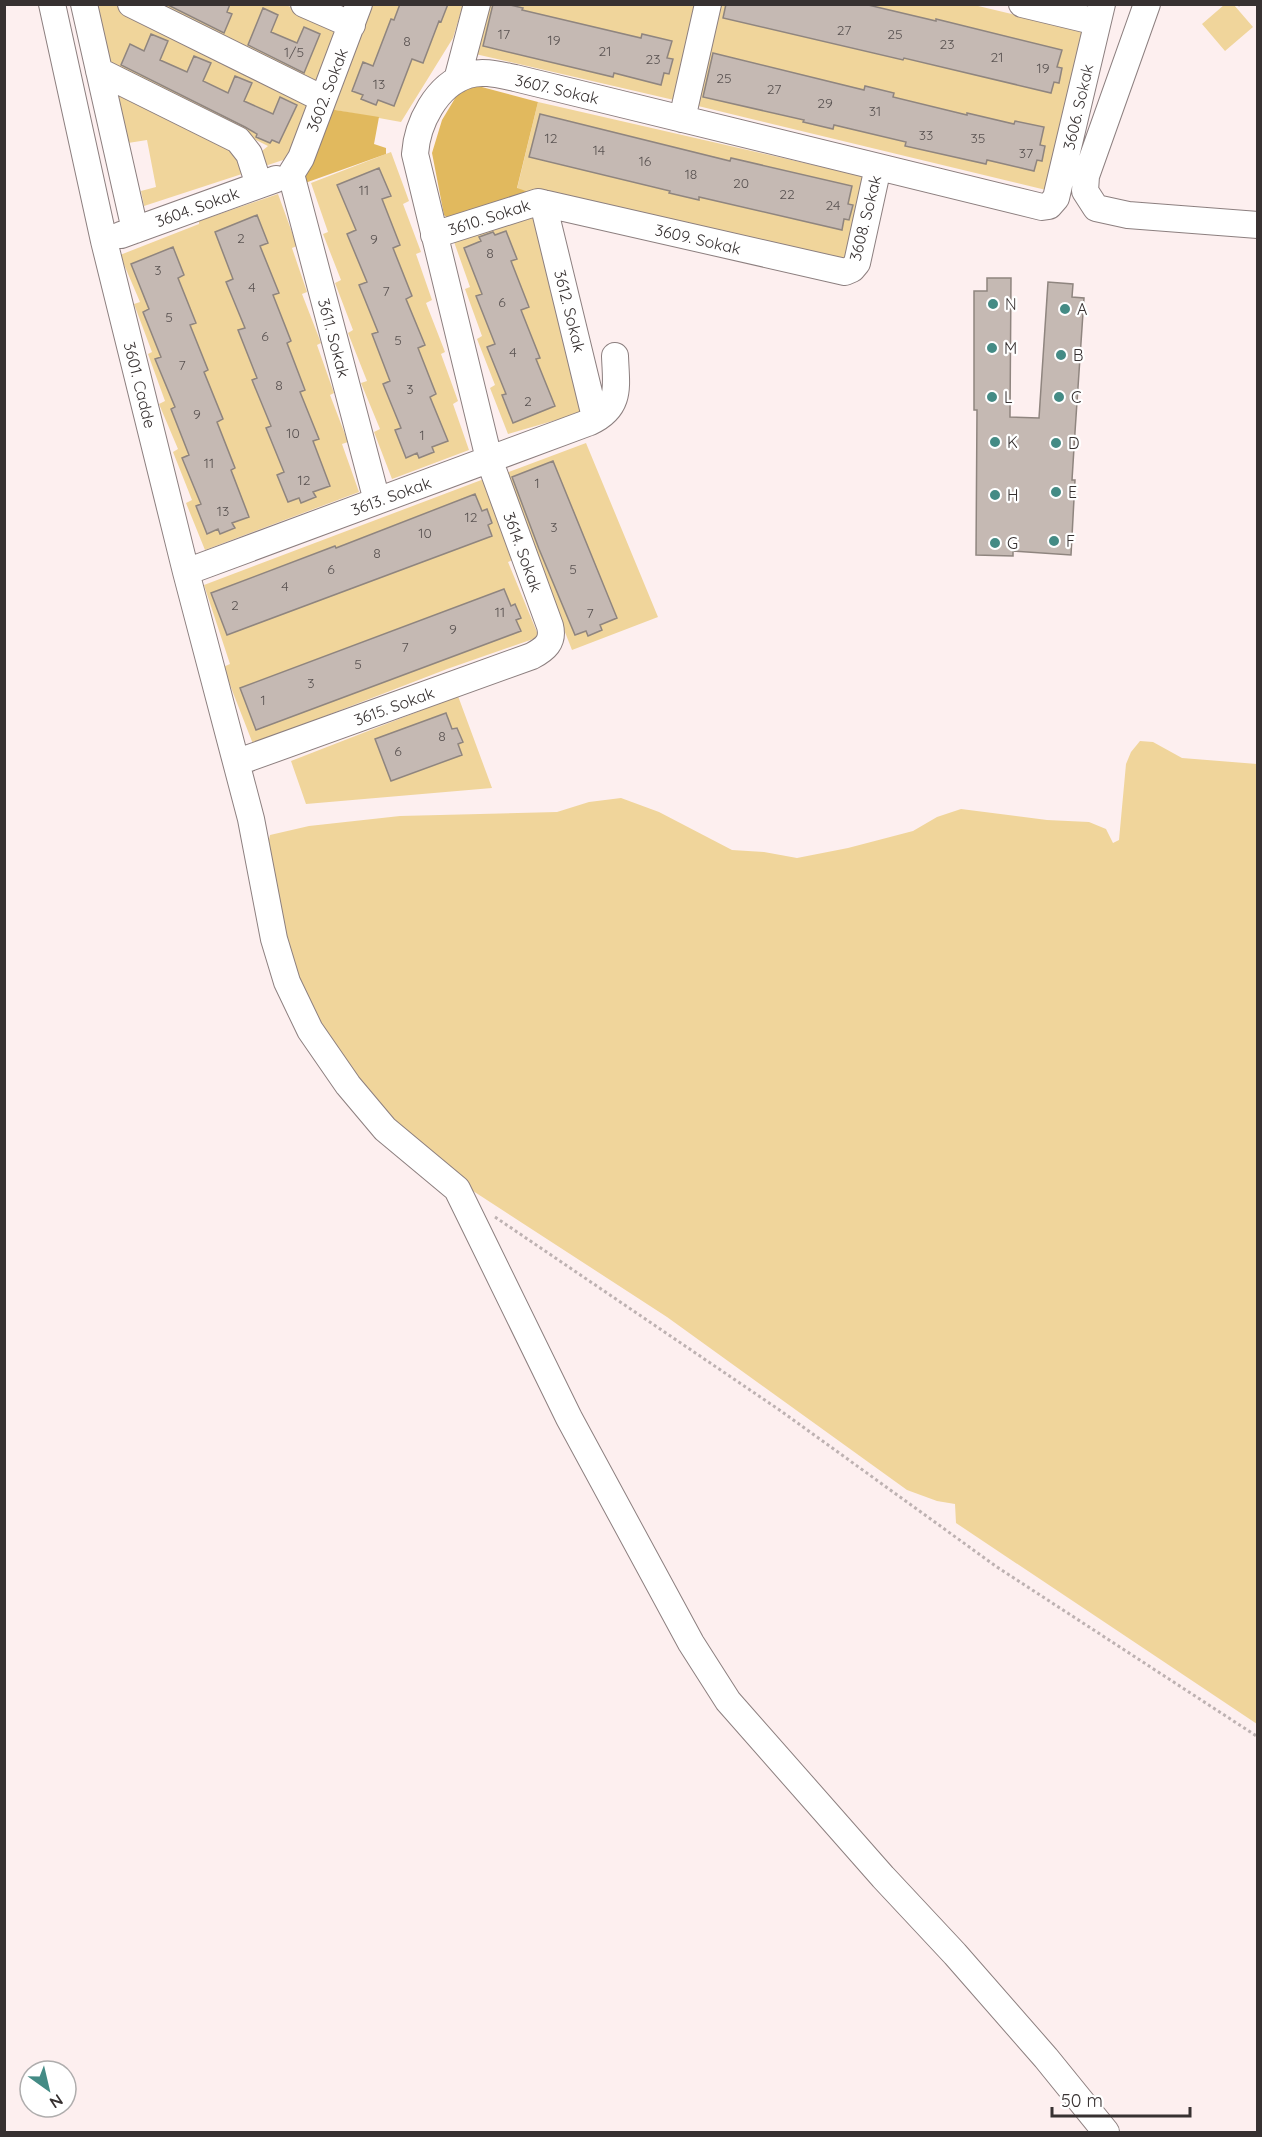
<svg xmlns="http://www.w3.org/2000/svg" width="1262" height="2137" viewBox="0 0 1262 2137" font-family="Quicksand,sans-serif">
  <rect width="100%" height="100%" fill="#fdefef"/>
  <path fill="#f0d59b" d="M96,5H118L312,101L292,157L262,167L255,157L268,146L109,66Z
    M148,5H286L339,27L317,88Z
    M366,5H463L453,38L401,122L329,109Z
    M484,5H697L674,100L471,53Z
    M719,5H974L1087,32L1046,190L694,105Z
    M1224,5H1234L1253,27L1225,51L1202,24Z
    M120,90L241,151L245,173L144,206L141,191L156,187L147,140L128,143L116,95Z
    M538,102L866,177L849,264L517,189Z
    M391,152L409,201L403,204L421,252L416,254L432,300L426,303L445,352L441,354L458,401L453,404L469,450L392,479L374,432L380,429L361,383L367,381L348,333L353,330L335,283L341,280L323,234L328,232L311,183Z
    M278,194L297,246L292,248L307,292L302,294L321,343L317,345L334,393L330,395L348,442L342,444L359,492L205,550L186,503L192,500L173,452L178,449L159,404L165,401L148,354L152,352L134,304L140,302L120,255L199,224V221Z
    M532,210L548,257L543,259L561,308L568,360L587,411L508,434L490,388L495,385L477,339L482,336L465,289L470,287L453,239Z
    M586,443L658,617L572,650L503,474Z
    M484,479L515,559L508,562L539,637L447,669L253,744L223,667L230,664L204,585Z
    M458,696L492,788L306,804L291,761Z
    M1140,741L1153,742L1182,758L1257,764V1724L956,1523L955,1504L937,1501L907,1490L667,1317L470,1189L373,1105L297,989L263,867L270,835L309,826L400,816L557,812L589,802L621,798L659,812L732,850L764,852L797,858L848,848L913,831L937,817L961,809L1047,820L1089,822L1106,829L1113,843L1119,840L1126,764L1131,752Z"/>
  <path fill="#e1b95e" d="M478,86L538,102L517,188L526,191L527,196L448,219L444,215L432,153L442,120L457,95L467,89Z
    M329,109L379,117L374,144L386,148V154L305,183L306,167Z"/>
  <path fill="#c5b9b3" stroke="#8f857f" stroke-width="1.5" d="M166,4H230L227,12L232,14L224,33Z
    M400,4H448L441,22L439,21L423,63L412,59L394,106L378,100L376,105L361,99L363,95L352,91L363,62L373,66L391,19L394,20Z
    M493,4H506L523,8L522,10L641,38L642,34L672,41L667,58L673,59L669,74L664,73L661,85L614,73L613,77L483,46Z
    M726,4H864L936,21V19L1062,50L1057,67L1062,68L1059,83L1054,82L1051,93L904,58L903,60L723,18Z
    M263,8L278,15L271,32L297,43L304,27L320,34L304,73L248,45Z
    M151,34L168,41L160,60L187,72L194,56L211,63L203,81L228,93L235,76L252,83L244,101L273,114L280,97L297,105L279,143L272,140L270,143L256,137L257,134L245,127L121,65L130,44L144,51Z
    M713,53L864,90L865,86L894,93L893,97L967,115V113L1014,124L1015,121L1044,127L1040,145L1045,146L1042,161L1037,160L1034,171L987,160L986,164L905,146L906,142L834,125L833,129L803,122L804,120L703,97Z
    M540,114L730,161L731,158L852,186L848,204L853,205L849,220L844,219L842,230L699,197V200L669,193L670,191L529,157Z
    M379,168L391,196L382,199L400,245L393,248L412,296L406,299L425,345L418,348L436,394L430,397L448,441L432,447L434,452L419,458L417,453L406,458L395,430L401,428L383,384L390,381L372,334L378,332L359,285L367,282L347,234L356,230L337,185Z
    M257,215L268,243L260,246L279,293L273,295L291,341L287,343L305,390L300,392L319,439L313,441L330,486L313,492L316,497L301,503L299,498L288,502L277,475L284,472L266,428L271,426L252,380L257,378L238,330L245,328L226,282L233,279L215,232Z
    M506,231L517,259L511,261L529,307L521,310L540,358L536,359L555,406L513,423L502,395L506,394L487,347L495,344L476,296L482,294L464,248L481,241L479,237L493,232L495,235Z
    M173,247L184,275L178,278L196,323L190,325L208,370L204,372L223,419L217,422L235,468L231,470L249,517L232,523L235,528L220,534L218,529L207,534L196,506L201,504L182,458L189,455L171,409L175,407L155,359L161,357L143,312L149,309L131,264Z
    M987,278H1011L1010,417L1039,418L1048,282L1073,284L1072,297L1084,298L1075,432L1072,480H1075L1071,555L1013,551V556L976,555L977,410H974V291H987Z
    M553,461L617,618L600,625L602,630L588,636L586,631L575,635L539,549L512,477Z
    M475,494L482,511L487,509L492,523L488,525L492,536L227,635L211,593L335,546L336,548Z
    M504,589L511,606L515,604L521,618L516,620L521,631L256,730L240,688Z
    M446,713L452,729L457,728L463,742L458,744L462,755L391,781L375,739Z"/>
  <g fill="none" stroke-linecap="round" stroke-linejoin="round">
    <defs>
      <path id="minor" d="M52,4L104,241L186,572L251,819L274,939L287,982L310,1030L348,1085L385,1129L457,1189L569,1418L691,1643L728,1701L883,1877L955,1954L1046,2058L1106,2132
        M84,4L135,230
        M131,4L323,99
        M304,4L352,25
        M1022,4L1097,22
        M1147,4L1086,176L1085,191L1096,208L1128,215L1258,225
        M99,71L238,140L249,154L259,185
        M457,80L477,4
        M682,119L708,4
        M291,174L377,501
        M291,174L301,158L359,4
        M121,235L276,179
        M434,235L538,202L845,272L852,269L857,263L878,167
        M590,422C622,407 616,386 615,356
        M186,572L590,422L594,413L543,203
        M238,762L532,656C545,649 554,642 550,626L489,459L415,154C417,124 436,85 468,75C483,70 500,75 515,78L1042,207L1049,206L1056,198L1102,4"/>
    </defs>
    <use href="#minor" stroke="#8c7f7f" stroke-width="28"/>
    <path stroke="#beb2b2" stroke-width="3" stroke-dasharray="3 3" stroke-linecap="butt" d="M1238,6L1239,4
      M495,1217L781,1411L997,1567L1258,1737"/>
    <use href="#minor" stroke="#fff" stroke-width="26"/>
  </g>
  <g fill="#448b85" stroke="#fff" stroke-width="2">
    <circle cx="993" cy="304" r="6"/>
    <circle cx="1065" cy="309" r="6"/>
    <circle cx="992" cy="348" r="6"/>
    <circle cx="1061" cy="355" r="6"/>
    <circle cx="992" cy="397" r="6"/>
    <circle cx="1059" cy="397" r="6"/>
    <circle cx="995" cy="442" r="6"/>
    <circle cx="1056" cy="443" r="6"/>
    <circle cx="1056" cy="492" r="6"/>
    <circle cx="995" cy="495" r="6"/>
    <circle cx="1054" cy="541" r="6"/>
    <circle cx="995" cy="543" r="6"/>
  </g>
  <g text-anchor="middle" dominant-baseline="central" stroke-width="4.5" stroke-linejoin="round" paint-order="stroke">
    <g font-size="14" fill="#5a5352">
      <text x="844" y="30">27</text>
      <text x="504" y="34">17</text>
      <text x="895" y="34">25</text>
      <text x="554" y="40">19</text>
      <text x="407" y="41">8</text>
      <text x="947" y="44">23</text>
      <text x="605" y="51">21</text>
      <text x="294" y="52">1/5</text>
      <text x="997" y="57">21</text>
      <text x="653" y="59">23</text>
      <text x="1043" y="68">19</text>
      <text x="724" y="78">25</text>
      <text x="379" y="84">13</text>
      <text x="774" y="89">27</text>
      <text x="825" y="103">29</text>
      <text x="875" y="111">31</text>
      <text x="926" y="135">33</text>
      <text x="551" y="138">12</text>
      <text x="978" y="138">35</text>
      <text x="599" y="150">14</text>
      <text x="1026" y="153">37</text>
      <text x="645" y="161">16</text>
      <text x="691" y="174">18</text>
      <text x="741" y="183">20</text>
      <text x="364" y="190">11</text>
      <text x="787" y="194">22</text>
      <text x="833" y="205">24</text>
      <text x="241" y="238">2</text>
      <text x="374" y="239">9</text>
      <text x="490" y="253">8</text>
      <text x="158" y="270">3</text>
      <text x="252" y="287">4</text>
      <text x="386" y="291">7</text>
      <text x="502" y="302">6</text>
      <text x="169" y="317">5</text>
      <text x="265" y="336">6</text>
      <text x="398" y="340">5</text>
      <text x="513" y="352">4</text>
      <text x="182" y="365">7</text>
      <text x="279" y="385">8</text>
      <text x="410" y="389">3</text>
      <text x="528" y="401">2</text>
      <text x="197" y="414">9</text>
      <text x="293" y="433">10</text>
      <text x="422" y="435">1</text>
      <text x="209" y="463">11</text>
      <text x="304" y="480">12</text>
      <text x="537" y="483">1</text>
      <text x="223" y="511">13</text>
      <text x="471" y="517">12</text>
      <text x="554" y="527">3</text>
      <text x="425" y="533">10</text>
      <text x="377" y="553">8</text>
      <text x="331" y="569">6</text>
      <text x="573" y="569">5</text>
      <text x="285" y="586">4</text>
      <text x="235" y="605">2</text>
      <text x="500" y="612">11</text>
      <text x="590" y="613">7</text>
      <text x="453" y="629">9</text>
      <text x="405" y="647">7</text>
      <text x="358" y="664">5</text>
      <text x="311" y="683">3</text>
      <text x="263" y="700">1</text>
      <text x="442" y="736">8</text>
      <text x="398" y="751">6</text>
    </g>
    <g font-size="16" fill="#373131" stroke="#fff">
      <text transform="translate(557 89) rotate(13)">3607. Sokak</text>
      <text transform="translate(327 90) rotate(-69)">3602. Sokak</text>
      <text transform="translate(1078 107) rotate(-77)">3606. Sokak</text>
      <text transform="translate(197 207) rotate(-20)">3604. Sokak</text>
      <text transform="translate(489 217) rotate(-18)">3610. Sokak</text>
      <text transform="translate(865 218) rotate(-76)">3608. Sokak</text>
      <text transform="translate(698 239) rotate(13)">3609. Sokak</text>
      <text transform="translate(570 311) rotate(76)">3612. Sokak</text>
      <text transform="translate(334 338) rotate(75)">3611. Sokak</text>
      <text transform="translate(140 385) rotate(76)">3601. Cadde</text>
      <text transform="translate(391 496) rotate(-20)">3613. Sokak</text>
      <text transform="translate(523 552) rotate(70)">3614. Sokak</text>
      <text transform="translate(394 706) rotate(-20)">3615. Sokak</text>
    </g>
    <g font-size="16" fill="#373131" stroke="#fff" text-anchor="start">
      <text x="1005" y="304">N</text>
      <text x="1077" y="309">A</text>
      <text x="1004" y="348">M</text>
      <text x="1073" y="355">B</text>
      <text x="1004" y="397">L</text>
      <text x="1071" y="397">C</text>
      <text x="1007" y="442">K</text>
      <text x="1068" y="443">D</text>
      <text x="1068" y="492">E</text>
      <text x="1007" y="495">H</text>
      <text x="1066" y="541">F</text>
      <text x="1007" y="543">G</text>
    </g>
  </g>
  <rect width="1262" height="2137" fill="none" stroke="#373131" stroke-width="12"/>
  <g transform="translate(48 2089) rotate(146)"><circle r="28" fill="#ffffff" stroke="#afadad" stroke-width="1.5"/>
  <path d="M0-4.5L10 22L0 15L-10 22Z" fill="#448b85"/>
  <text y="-9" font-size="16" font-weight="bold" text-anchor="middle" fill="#373131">N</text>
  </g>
  <path d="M1052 2107v9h138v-9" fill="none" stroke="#373131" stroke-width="3"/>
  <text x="1061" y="2107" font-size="18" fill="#373131" stroke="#ffffff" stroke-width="4.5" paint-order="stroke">50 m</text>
</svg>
